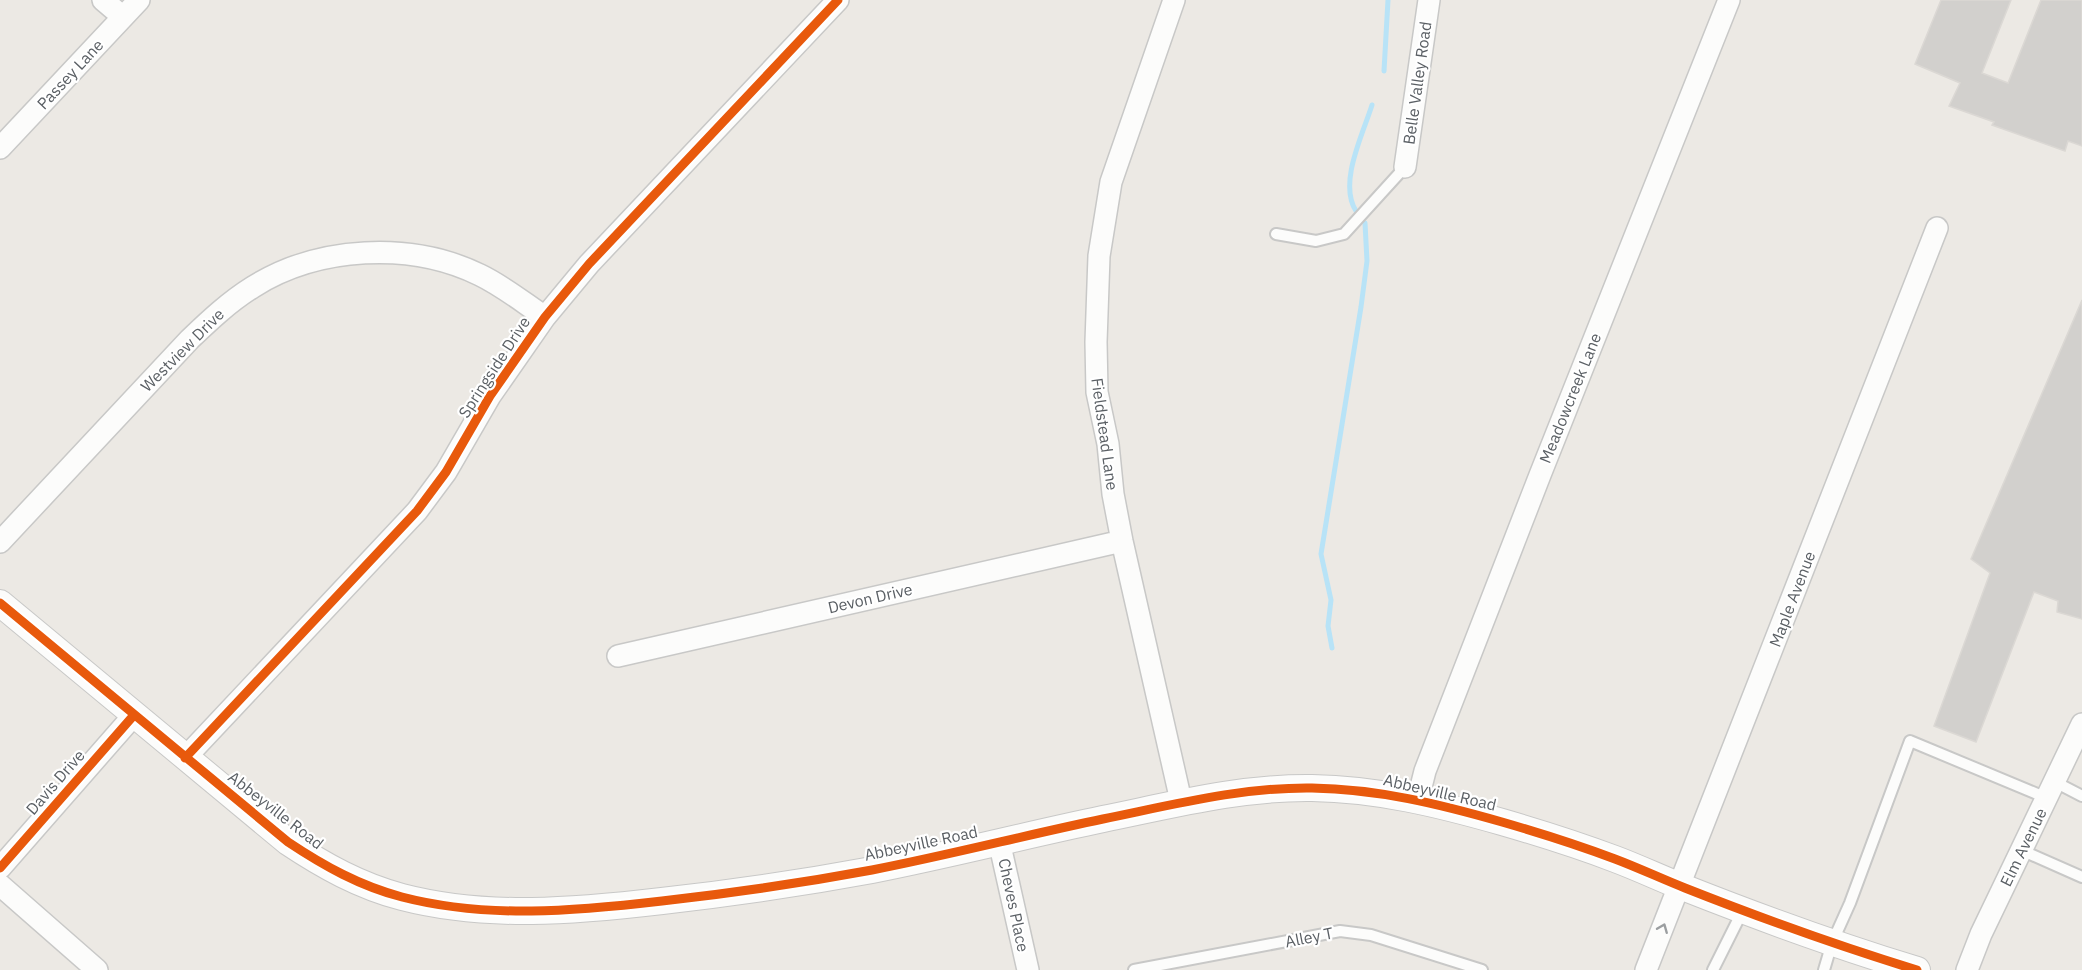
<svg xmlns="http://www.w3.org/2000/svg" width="2082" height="970" viewBox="0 0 2082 970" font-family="'IBM Plex Sans',sans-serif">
  <rect width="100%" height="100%" fill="#ece9e4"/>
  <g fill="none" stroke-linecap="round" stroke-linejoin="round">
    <path stroke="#b8e3f7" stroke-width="5" d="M1384,71L1388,0
      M1356,211C1338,183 1363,134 1372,105
      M1332,648L1328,626L1331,600L1321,554L1361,307L1367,261L1365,223"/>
  </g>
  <path fill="#d2d0cd" stroke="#dbd8d4" stroke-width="1.5" d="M1941,0H2011L1982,73L2008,83L2041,0H2082V146L2068,141L2065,151L1992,125L1994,122L1949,106L1960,83L1915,64Z
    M2082,300V619L2057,612L2058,601L2034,592L1976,742L1934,726L1990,573L1971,559Z"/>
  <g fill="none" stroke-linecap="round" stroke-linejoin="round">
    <defs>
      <path id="service" d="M1276,234L1316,241L1344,234L1405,167
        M2055,782L2082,796
        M2021,850L2082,877
        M1134,970L1340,931L1371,935L1482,970
        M1713,970L1743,910
        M1824,970L1832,943L1850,903L1910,741L2047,798"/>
      <path id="minor" d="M103,0L123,17
        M1174,0L1111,182L1099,256L1096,342L1097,392L1108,444L1113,494L1122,541L1181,801
        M0,148L139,0
        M1405,167L1429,0
        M0,542L190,339C210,320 229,302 253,287C318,246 411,241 480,275C503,286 524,303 545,317
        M618,656L1122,541
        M185,758L417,511L446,472L490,396L545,317L589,264L838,0
        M1418,799L1425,771L1540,475L1729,0
        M999,841L1028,970
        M0,868L134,715
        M0,885L97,970
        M1646,970L1937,228
        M1967,970L1981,934L2082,724"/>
      <path id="tertiary" d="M0,603L288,842C324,866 360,886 402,897C487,919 576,911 662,901C733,893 802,883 872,870C949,855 1026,835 1103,819C1172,805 1241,787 1312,788C1378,789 1439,804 1502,822C1540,833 1578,845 1615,859C1639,868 1662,879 1685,888C1761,918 1838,946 1917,970"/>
    </defs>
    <use href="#service" stroke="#c8c8c7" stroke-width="14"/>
    <use href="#minor" stroke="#c8c8c7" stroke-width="24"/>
    <use href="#tertiary" stroke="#c8c8c7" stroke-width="28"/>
    <use href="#service" stroke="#fcfcfb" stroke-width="10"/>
    <use href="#minor" stroke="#fcfcfb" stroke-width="21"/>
    <use href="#tertiary" stroke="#fcfcfb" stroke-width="26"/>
    <defs>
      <path id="cycleway" d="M0,603L288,842C324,866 360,886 402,897C487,919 576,911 662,901C733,893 802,883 872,870C949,855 1026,835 1103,819C1172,805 1241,787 1312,788C1378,789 1439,804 1502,822C1540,833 1578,845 1615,859C1639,868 1662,879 1685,888C1761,918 1838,946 1917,970
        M185,758L417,511L446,472L490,396L545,317L589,264L838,0
        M0,868L134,715"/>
    </defs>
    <use href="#cycleway" stroke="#fff" stroke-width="13"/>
    <use href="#cycleway" stroke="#e8590c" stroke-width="9"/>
  </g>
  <defs><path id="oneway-chevron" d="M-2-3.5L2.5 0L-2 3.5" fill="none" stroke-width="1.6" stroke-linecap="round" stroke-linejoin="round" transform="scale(1.5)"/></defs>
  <use stroke="#9b9ea0" href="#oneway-chevron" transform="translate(1663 928) rotate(-68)"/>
  <g text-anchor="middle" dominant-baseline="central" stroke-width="4.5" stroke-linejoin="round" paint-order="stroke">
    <g font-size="16" fill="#5a5f64" stroke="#fff">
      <text transform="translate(70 74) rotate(-47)">Passey Lane</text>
      <text transform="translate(1417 83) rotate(-82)">Belle Valley Road</text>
      <text transform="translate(182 350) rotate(-45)">Westview Drive</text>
      <text transform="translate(494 367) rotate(-57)">Springside Drive</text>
      <text transform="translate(1570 398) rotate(-68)">Meadowcreek Lane</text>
      <text transform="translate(1105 434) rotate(82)">Fieldstead Lane</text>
      <text transform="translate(870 598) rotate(-13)">Devon Drive</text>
      <text transform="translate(1792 599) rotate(-69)">Maple Avenue</text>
      <text transform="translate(55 782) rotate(-49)">Davis Drive</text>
      <text transform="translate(1440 792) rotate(13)">Abbeyville Road</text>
      <text transform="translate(276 810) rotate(38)">Abbeyville Road</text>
      <text transform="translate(921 843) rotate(-12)">Abbeyville Road</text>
      <text transform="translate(2023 847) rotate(-64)">Elm Avenue</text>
      <text transform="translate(1014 905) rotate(78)">Cheves Place</text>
      <text transform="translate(1309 937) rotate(-11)">Alley T</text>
    </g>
  </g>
</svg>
